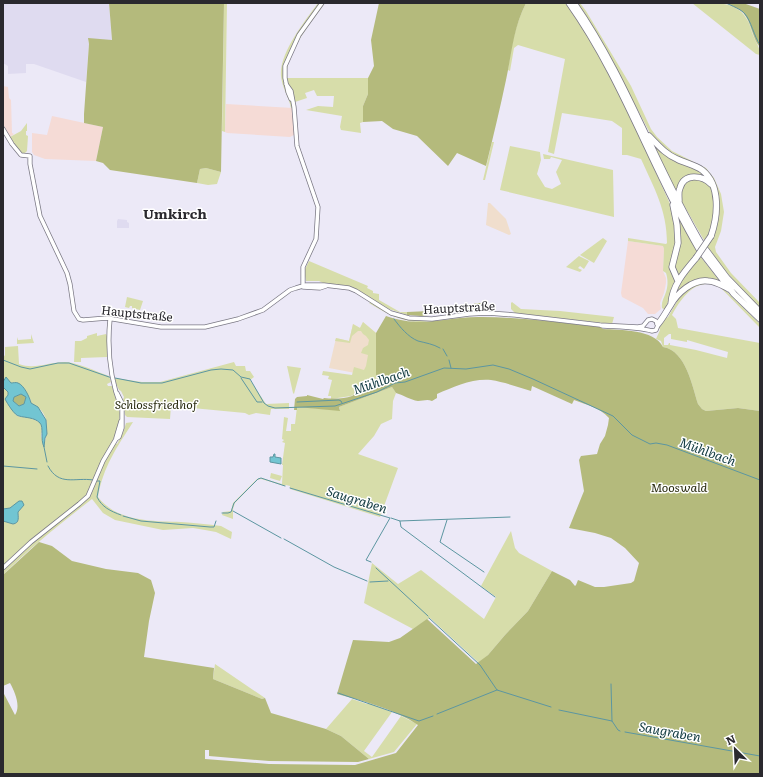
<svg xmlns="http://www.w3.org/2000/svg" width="763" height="777" viewBox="0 0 763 777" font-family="Literata,serif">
  <rect width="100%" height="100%" fill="#ece9f7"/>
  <path fill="#f5dbd6" d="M3,86L8,87L9,98L11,100L12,133L14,134L10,137L3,124Z
    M226,104L293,108L294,135L290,137L227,133L225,132Z
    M52,116L103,127L96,161L45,159L34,155L32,152V133L47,135Z
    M628,241L663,246L664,249L663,271L666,278V283L664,293L660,303L661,309L655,314H648L643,308L622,297L621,293Z"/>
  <path fill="#dfdbf0" d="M3,3H109L112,41L88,40L89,44L86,82L34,64H26V73L8,74V66L3,63Z
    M118,219L127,220V222L129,223V228H117V221Z"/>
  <path fill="#f0decd" d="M488,203H490L506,219L511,234L509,235L486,225Z
    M363,322L376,333V377L329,368L336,338L349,341L353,324L360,328Z"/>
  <path fill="#d7ddaa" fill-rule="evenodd" d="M224,3H227L225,132L222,131Z
    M318,3H325C312,22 284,54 287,78H368V94L363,106V122L360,123L361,133L341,130L340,127L342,116L306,110L318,106L333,107L334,96H317L314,90L305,93L307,98L292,103L293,108H291C289,97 282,88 281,76C279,53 305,21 318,3Z
    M526,3H567L597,50L644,144L646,151L671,206L676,230L674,255L675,282L665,310L662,308C661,302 664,298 666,292C668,286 668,279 666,273L663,271L664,249L663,246L628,241V238L666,244L667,243C667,210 654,188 641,159L627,155H622V128L612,121L562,113L554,154L548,152L565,59L518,45L514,48L510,71L508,70C511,47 515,25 526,3Z
    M577,3H580L586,11L631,86L651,129L657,137L672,151L706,168L714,178L721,194L724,212L721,231L715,247L716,252L731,273L760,303V308L727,273L707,246L714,233L718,207L707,173L676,158L652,137L609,55Z
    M692,3C710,3 736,0 746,18C750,23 751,30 753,35C756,43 760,47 760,55L756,54Z
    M27,123V131H26V135L28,136L27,151L24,154L20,153L10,137L21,131Z
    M652,141C668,158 692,162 708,178L688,177L678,197Z
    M492,142H494L485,180H483Z
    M510,146L540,152L541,160L537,174L545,187L552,189L561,184L556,172L562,160L551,157L550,159H544L543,154L613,170L614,217L500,190Z
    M206,168L221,172L217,184L208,185L197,183L200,169Z
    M693,178C697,180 705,181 708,183C712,186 712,191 713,195C717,212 713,227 705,242L682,202L681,195L684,184Z
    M675,212L698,252L679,278L674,266L678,249Z
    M603,238L607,241L594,263L580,255Z
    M579,256L589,261L584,269L580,266L578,268L582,270L580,272L566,267Z
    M700,256L722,284L703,280L677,295L675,294L682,277Z
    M309,261L368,286L367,288L373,291V293L379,294V300L400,312H407V315L389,309L354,288L323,283L319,281H306L304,271Z
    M708,282L723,288L760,324V328L721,288C697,275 682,297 672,315L676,319L678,328L760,343V411L738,408L706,411L702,409L698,404C692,385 686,351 663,347L661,341L656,339L660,330L659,327L662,321L668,317L682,293L694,285ZM669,334H671V339L687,342V340L728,352L727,358L696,350L670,345V343H669L668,345H664V338Z
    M127,297L143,301L140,310L132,308V306H130L129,308L125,307Z
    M371,302L391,314L402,318L431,321C406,325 389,315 369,303Z
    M512,302L521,309L560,311L614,317L612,324L515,313L511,309V303Z
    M363,322L376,333V378L378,379L377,383L372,388L360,391L351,396L331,399V396H328L332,380L328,379L329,376L322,375L323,371L352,375L354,367L364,370L366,366L368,355L361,353L363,348L368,345L369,340L366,336L363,334L361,331H358L352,336L350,343L335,341L336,338L349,341L353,324L360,328Z
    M97,333V336L106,334L107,336V357L81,358V362H74L75,341H81L87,338V336Z
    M31,334L34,343L17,344V337L18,340L31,339Z
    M18,346L19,364C34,370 49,362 65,362C77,362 97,372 109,376L111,382L107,384L108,386H112L120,413L119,423L113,441L117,444L123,433L126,423L133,422C117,447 103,467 98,497C117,522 152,521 181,522C194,523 208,524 221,526L232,532L231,539L216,532L205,530L193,528L163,530L115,520L103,513L92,499C61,523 31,547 3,575V521C15,525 19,526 18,512L22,507L3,509V387L8,391V403L16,415L20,417H29L39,422L41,424L42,430L41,436L44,446C48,429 51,413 31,403L30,398L21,386L11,383L6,377L3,382V358L5,355V347Z
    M234,362L236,366H245L246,371H250L254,377L250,380L266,404L289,403V409H271L270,415L256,413L249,415L245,413L171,406L170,419L127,417L125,415L123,400L124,397L121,391L119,390L114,379L115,378L142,382H160Z
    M287,366L301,368L294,394L293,393Z
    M392,387L396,393L393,401L392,419L381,424L374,436L358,454L398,468L380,517L290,489V486L286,485L285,486L261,479L257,480L235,503L233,509V519L222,515L223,512L231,511L233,503L257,479L261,478L282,484L283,465H282L285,443L282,442L284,440L282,439L284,417L288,418L286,431H291V424H295L297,407L340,410L339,407Z
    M271,473L282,476L280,481L270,478Z
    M511,531L515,548L519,553L552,571L528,611L505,635L488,655L479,663L430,618L413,629L364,603L372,563L398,584L421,570L484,619L496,597L481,586Z
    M215,664L265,698L262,699L213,679Z
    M352,699L367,704L369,703L392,712L364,751L372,757L401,716L417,724L394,752L369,759L341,736L326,729Z"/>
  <path fill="#b4ba7c" d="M109,3H224L221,172L206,168L200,169L197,183L110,170L103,163L96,161L103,127L84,123V114L89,44L88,38L112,40Z
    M379,3H526C513,29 512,52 506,80C500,109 493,137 486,166L457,153L448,166L417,136L393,129L382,121L363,122V106L368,94V78L374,66L371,40Z
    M725,3H743L760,9V47C751,37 752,19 740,10C735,7 730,5 725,3Z
    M477,303H487L488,309L465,310L463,307Z
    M452,310V312L421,316L407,315V312Z
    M386,316C423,329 446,316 482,317C522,317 562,323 601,327L603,329C620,330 654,329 663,347C686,351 692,385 698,404L702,409L706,411L738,408L760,411V774H3V692L15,715C21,706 15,692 10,683L3,686V575L39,542L52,546L72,561L106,569L138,573L151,580L155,593L149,621L144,657L214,668L213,679L262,699L265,698L271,713L326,729L341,736L369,759L358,762L269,761L209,756V750H205V759L269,764L355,765L396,753L418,725C394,709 364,701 337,694L353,640L389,642L400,638L427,619L476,664L488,655L505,635L528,611L552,571L570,580L575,586L576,585L578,580L595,587H604L631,583L634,581L639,563L625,548L611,538L595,533L569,528L584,491L579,460L581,456L597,454L600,444L605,436L608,425L609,418C599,407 587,405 574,400L572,404L532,386L531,391C518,387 504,382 491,380C473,378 453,387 437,394V398L432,401C427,399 423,401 418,401C410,400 404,395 396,393L392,387L339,407L340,411L297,407V410H294L295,399L297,397L307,396V395L323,399L324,398C332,399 344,399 352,396C355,394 358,392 361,391C368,388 376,388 378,379L376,378V333Z
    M21,394H24L26,397L24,404L19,406L13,401L14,397Z"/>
  <path fill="#72c5d2" stroke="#5c96a1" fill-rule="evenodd" d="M6,377L11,383C13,383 16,382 18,383C24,385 30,398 31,403L38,407L46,420L47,434L45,438L44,447C40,439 44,427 40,423C34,417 26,418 19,416C15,416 7,403 5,399L8,395V392L3,387V382ZM21,394L26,397L24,404L19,406L13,401L14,397Z
    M274,454H275V457L281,458V464L270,462V457H273Z
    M19,501H22L24,505L18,512C18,517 20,523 13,524L3,521V509L10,508Z"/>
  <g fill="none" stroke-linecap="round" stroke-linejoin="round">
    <path stroke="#5c96a1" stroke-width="1" d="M726,3C732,6 741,9 745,14C751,21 754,36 760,45
      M394,319C400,327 408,337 418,341C426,343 433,344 440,348
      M443,349L447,356
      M3,360L21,367L30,369L58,363H69L112,378
      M449,360L451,368
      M115,378L141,383H162L211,370L221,369L233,370L241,377L250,379L264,403L268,406L275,408L335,406L377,392L395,383L405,382L444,368L466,369L493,365L509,369L533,379L613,416L632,435L650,444L656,443L667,445L760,480
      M241,378L257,402H262
      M297,402L339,400L341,401L342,403
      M44,447L47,462
      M3,466L37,469
      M48,466C59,487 75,477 93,480
      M97,481H100L97,497C102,507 110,511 121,515
      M290,488L390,518L366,560L371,562
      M233,511L281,538
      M222,513H228L231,512L234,503L258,479L261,478L285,486
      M123,516L141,521L210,527H214L216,521
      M391,518L400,521L401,527L495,597
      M447,520L440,542L484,572
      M400,521L510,517
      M284,539L334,567L367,581
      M376,568L428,616
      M370,582L388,581
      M429,618L480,665L497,690L551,707
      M611,684L612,721
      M338,693L419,721L433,716
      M559,710L612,721L618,730L620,731
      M437,714L497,690
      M625,732L760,756"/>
    <defs>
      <path id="minor" d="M286,84L291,91L294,107L297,146L318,207L316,239L303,267V287
        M291,99L288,92L285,78V66L299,35L322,3
        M3,129L12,144L21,155L30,156V164L40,216L67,273L70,284L74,311L79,319L83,320L107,318L161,327H205L238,319L263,310L290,290L296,288L306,285H324L349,288L356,291L391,313L409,318L432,319L469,314L488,313L515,315L600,325L638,327L643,326L648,320L652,319L656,321L658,325L656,330L652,331C637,327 618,327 603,326L600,325
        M303,287L320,288L326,286
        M110,319C107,349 110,379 121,407
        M116,438L121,421
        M3,568L31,542L79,504L88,496L103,461L116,439L119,437L122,428V403L117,393"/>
      <path id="highway" d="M569,3C623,79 652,169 699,249
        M574,3C627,79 655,166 702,245
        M649,136C658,145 665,154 677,159C685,163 695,165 702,170C721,185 718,216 711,236
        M679,201C679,196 678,192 680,188C684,173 702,175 711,184
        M673,205L677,225L678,243L672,267L678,281
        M706,250L727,278L760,312
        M703,254L734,294L760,319
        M671,304C672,286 684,272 696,258
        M658,324C663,318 666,312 670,306C677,293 693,279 708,281C716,281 723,286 729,289"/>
    </defs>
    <use href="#minor" stroke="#7b7985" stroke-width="5"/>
    <use href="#highway" stroke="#7b7985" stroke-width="7"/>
    <use href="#minor" stroke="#fff" stroke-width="3.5"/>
    <use href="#highway" stroke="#fff" stroke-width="5.5"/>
    <defs>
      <path id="highway-bridge" d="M696,258L711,236"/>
    </defs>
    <use href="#highway-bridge" stroke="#7b7985" stroke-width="7" stroke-linecap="butt"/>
    <use href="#highway-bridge" stroke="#fff" stroke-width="5.5"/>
  </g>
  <g text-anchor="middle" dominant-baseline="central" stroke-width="3" stroke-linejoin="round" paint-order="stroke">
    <g font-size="12" fill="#2a292e" stroke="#fff">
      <text transform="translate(459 307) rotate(-3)">Hauptstraße</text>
      <text transform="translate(137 313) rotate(6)">Hauptstraße</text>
    </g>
    <g font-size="12" font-style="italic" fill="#2a2c10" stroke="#fff">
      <text x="156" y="404">Schlossfriedhof</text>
      <text x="679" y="487">Mooswald</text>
    </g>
    <g font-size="13" font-style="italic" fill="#113a40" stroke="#fff">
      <text transform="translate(381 380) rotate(-19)">Mühlbach</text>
      <text transform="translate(708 451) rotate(20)">Mühlbach</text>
      <text transform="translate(357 499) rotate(17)">Saugraben</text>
      <text transform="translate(670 731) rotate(10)">Saugraben</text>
    </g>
    <g font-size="14" font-weight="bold" fill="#2a292e" stroke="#fff">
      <text x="175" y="213">Umkirch</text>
    </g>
  </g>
  <rect width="763" height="777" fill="none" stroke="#2a292e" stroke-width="8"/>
  <g transform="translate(735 749) rotate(336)" stroke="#ffffff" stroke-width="3" paint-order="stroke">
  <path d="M0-3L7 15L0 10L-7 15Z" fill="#2a292e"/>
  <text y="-6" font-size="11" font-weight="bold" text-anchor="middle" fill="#2a292e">N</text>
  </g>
</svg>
